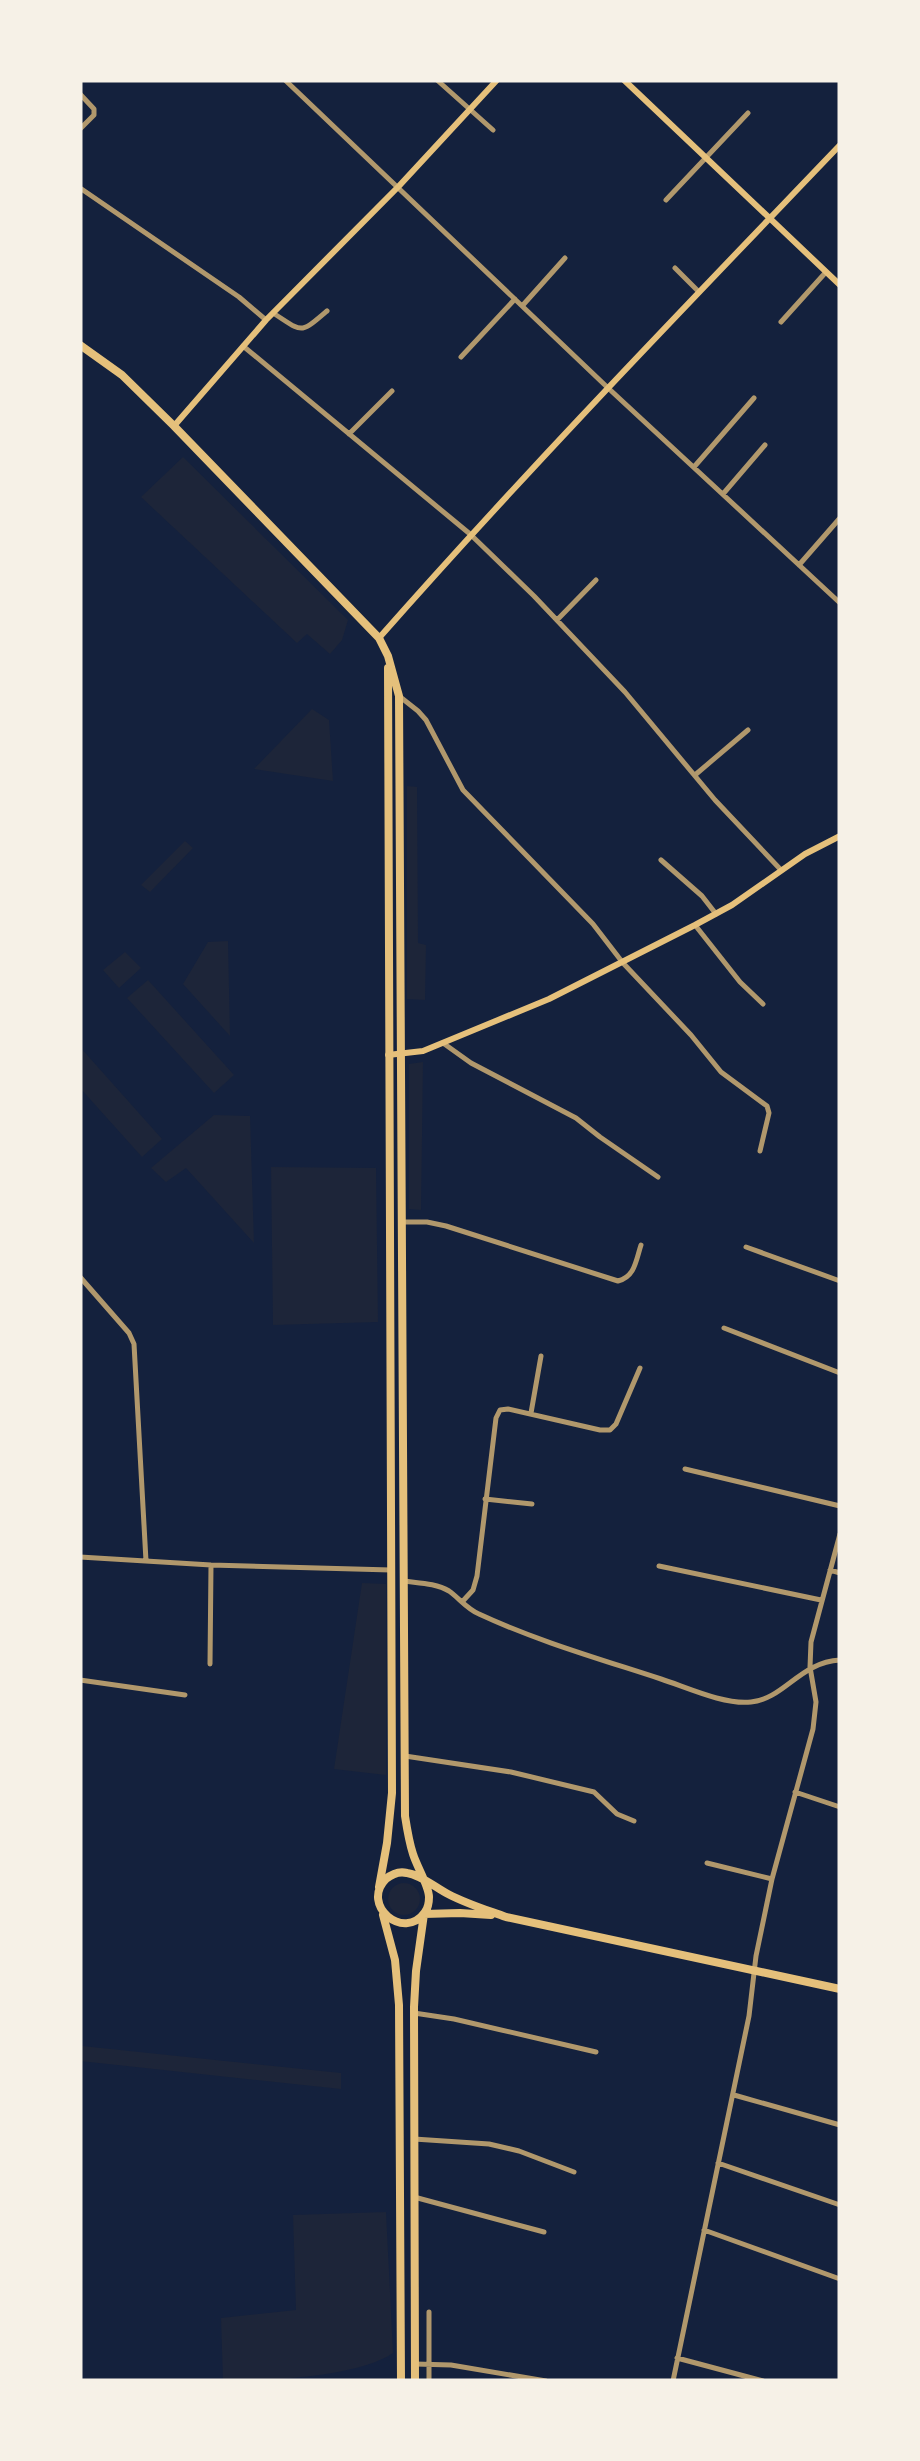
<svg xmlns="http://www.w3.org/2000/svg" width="920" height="2461" viewBox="0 0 920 2461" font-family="'Source Serif 4',serif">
  <rect width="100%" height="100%" fill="#14213d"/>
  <path fill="#1d2539" d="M183,457L348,620L342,640L330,654L307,634L297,643L141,497Z
    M312,709L329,720L333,781L254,769Z
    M407,786L417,787L418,943L426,945L425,1000L407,999Z
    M185,841L193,848L150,892L141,885Z
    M228,941L230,1036L183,984L208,942Z
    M125,952L141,968L119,988L103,970Z
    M148,980L234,1075L214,1093L127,998Z
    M80,1047L162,1139L142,1157L80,1088Z
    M423,1062L421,1210L409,1209V1064Z
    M214,1115L250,1116L254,1243L186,1168L166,1182L151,1168Z
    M271,1167L376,1168L378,1322L273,1325Z
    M362,1583L386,1584V1775L334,1769Z
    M388 1899a16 16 0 1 1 32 0a16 16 0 1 1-32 0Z
    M82,2046L341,2073V2089L80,2061Z
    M386,2212L393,2353C359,2377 266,2381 223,2381L221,2318L296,2310L293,2215Z"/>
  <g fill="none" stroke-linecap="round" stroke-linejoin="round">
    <path stroke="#b1986c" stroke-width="5" d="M285,80L607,387L840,603
      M437,80L493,130
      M80,94L94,109V115L80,129
      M80,188L239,297L266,320
      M666,200L748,113
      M675,268L699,292
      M523,305L565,258
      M273,313C303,332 299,335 327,311
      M781,322L826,272
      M243,346L470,534L534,596L625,692L715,800L781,870
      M461,357L515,299
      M349,434L392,391
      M694,467L754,398
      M723,494L765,445
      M799,565L840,518
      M557,620L596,580
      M399,696L418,711L426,720L463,790L593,924L623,963L691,1035L721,1072L767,1106L769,1113L760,1151
      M695,775L748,730
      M661,860L702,896L716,914
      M695,925L740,982L763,1004
      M443,1043L471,1063L576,1118L600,1137L658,1177
      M402,1222H427L446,1226L618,1281C635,1277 636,1260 641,1245
      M746,1247L840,1281
      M80,1277L129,1333L134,1344L146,1561
      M724,1328L840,1373
      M531,1413L541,1356
      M685,1469L840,1506
      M485,1499L532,1504
      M80,1557L211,1565L391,1570
      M659,1566L821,1600
      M830,1570L840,1573
      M404,1581C418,1583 436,1583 449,1591C459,1598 467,1609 479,1614C537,1641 600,1659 661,1679C686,1687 724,1705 751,1702C784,1699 800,1662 840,1660
      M462,1602L473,1590L477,1576L496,1418L500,1410L508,1409L600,1430H610L616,1424L640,1368
      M210,1664L211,1565
      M80,1680L185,1695
      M405,1756L511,1772L594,1792L617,1814L634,1821
      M795,1792L840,1807
      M707,1863L772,1879
      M414,2013L454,2019L596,2052
      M734,2095L840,2125
      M414,2139L489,2144L519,2151L574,2172
      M718,2163L840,2205
      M414,2197L544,2232
      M704,2230L840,2279
      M429,2312V2381
      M677,2358L763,2381
      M415,2364L451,2365L546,2381
      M673,2381L749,2016L756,1956L772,1879L813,1729L816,1702L810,1667L811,1642L840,1534"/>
    <path stroke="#e5c07b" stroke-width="6" d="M624,80L840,285
      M174,426L266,320L399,186L497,80
      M379,638C528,469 684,308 840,145
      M388,1055L423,1051L549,999L695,925L732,905L805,854L840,836"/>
    <path stroke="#e5c07b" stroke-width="8" d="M80,345L122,375L174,426L379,638L388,656L399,696L405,1816C407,1829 409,1842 413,1854C417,1867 429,1886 429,1897C429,1903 428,1908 425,1912C404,1942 360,1905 386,1879C392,1874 399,1871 407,1873C421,1875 436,1888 448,1894C467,1904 487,1910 506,1917L840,1989
      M379,1887L387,1843L392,1793L388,668
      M383,1915L395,1960L399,2005L401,2381
      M415,2381L414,2007L416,1971L424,1914L460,1913L491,1915"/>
  </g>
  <rect width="920" height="2461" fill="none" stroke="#f6f1e7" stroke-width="165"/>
</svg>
